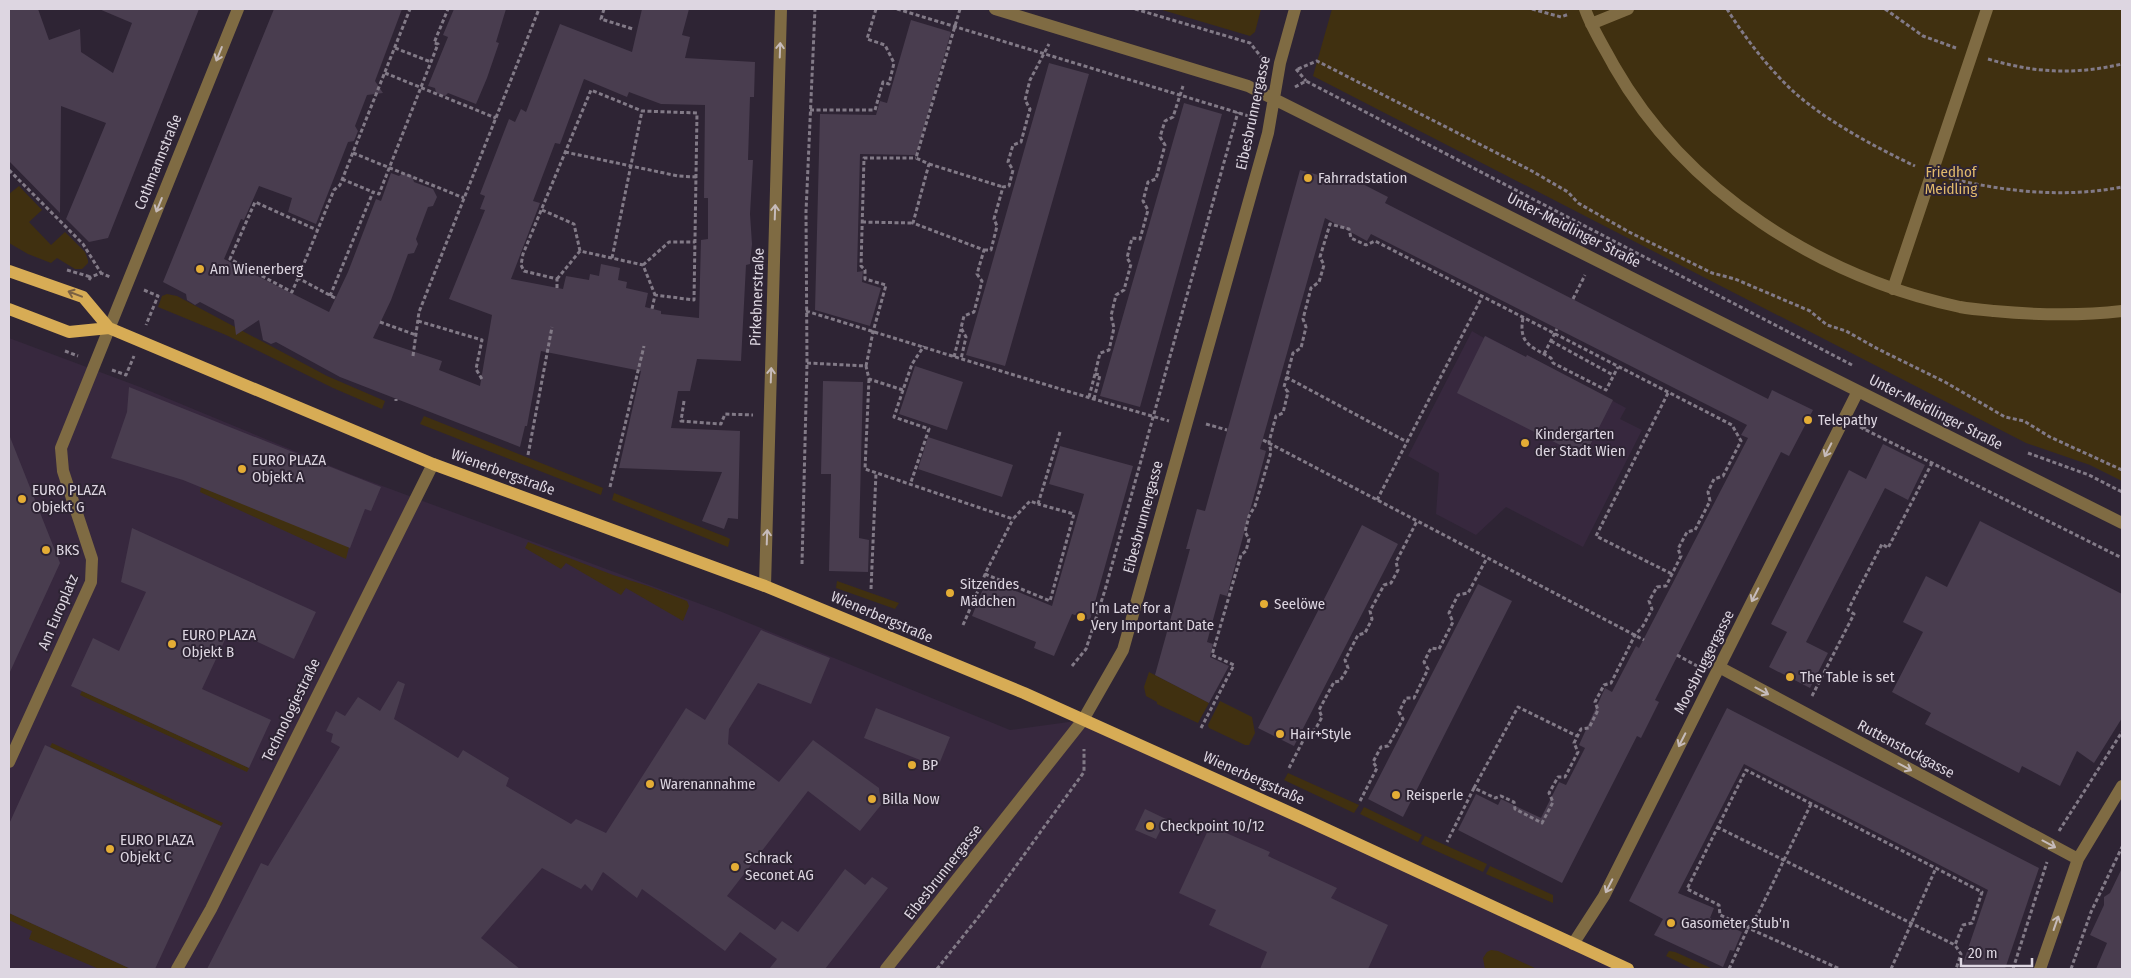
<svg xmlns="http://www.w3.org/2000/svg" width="2131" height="978" viewBox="0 0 2131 978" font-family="'Fira Sans Condensed',sans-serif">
  <rect width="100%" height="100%" fill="#2e2434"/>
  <path fill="#37283e" d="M1472,331L1484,338L1486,336L1526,357L1527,355L1626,408L1620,419L1642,430L1583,547L1506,507L1476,535L1436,514L1439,473L1408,456Z
    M9,338L140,387L350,474L722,612L1010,730L1083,720L1614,969H9Z"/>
  <path fill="#403010" d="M1159,9H1261L1255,32L1250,36Z
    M1332,9H2122V481L2090,465L2026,443L1313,76Z
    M19,186L42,210L29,222L51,245L65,232L85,252L88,260V263L82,269H75L57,258L51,263L28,254L9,243V194Z
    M167,294L177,296L327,376L385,401L382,409L333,388L226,335L158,307L162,296Z
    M424,416L603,488L601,495L420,424Z
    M201,487L349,547L346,559L200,492Z
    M614,493L726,537L730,539L728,547L612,500Z
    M528,542L613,575L648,586L687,601L689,606L683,621L626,588L621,595L566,563L561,569L525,548Z
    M837,581L899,603L895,609L836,588Z
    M1149,672L1209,703L1198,723L1157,704V702L1146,696L1144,687Z
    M82,691L249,768L247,772L80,695Z
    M1220,701L1252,717L1255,733L1249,745H1245L1209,728L1208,725Z
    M52,743L223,823L221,826L50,747Z
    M1288,773L1359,805L1354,813L1284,780Z
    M1364,807L1422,835L1418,842L1360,814Z
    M1425,836L1487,864L1483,872L1421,844Z
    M1490,866L1553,895V903L1486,874Z
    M9,913L131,969H99L29,939L32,931L9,920Z
    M1491,950L1498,951L1537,969H1485L1483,958L1487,952Z
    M1669,951L1675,952L1713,969H1693L1666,956Z"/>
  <path fill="#493d4f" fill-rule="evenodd" d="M9,9H38L49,40L80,29L81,52L113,73L132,23L99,9H199L108,238L89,242L66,219L106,123L61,106L60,213L9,161Z
    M274,9H402L375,81L383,93L367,95L355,126L358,131L354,141L348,142L316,224L288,212L292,198L259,186L244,220L241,219L224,259L329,312L348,272L376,199L381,201L391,173L399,176L403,173L412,176L414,182L433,189L437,197L433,206L428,207L416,239L418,244L414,253L408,254L391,300L373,338L442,361L439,370L480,386L492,315L449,299L485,210L480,209L485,196L480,194L509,119L515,122L521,109L526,112L560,24L632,52L642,9H689L682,35L690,37L685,58L755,62L754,97H750L748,160H753L750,214L752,244L750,264L746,265L741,361L697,359L690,391H678L671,428L740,431L738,519L728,518L724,529L702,521L722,472L619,468L641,371L541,351L527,426H525L520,447L340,377L276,342L271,344L263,340L259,320L236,335L234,320L200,302L195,305L187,300L186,294L163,282ZM584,79L627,97L629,92L661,104L705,105L704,198H708V239L701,240L699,318L661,314V311L645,307L648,293L626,288L627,282L618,280L620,268L601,264L599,276L590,274L589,280L566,276L563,289L511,279L540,203L533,201L555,143L560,144Z
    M454,9H506L496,42L499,43L487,78L476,104L448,93L445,96L436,93L435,88L428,86L448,37L443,35Z
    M911,20L951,32L916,155L860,154L857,272L863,271L862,282L881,288L870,326L815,310L820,114L876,115L880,101L887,103Z
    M1049,63L1089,74L1005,366L966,355Z
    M1184,103L1222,114L1140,407L1100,396Z
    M1300,170L1348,183L1351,178L1388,197L1385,203L1768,399L1772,390L1813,410L1789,456L1781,452L1655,700L1659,702L1641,738L1637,736L1562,883L1458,830L1476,794L1498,805L1501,799L1541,818L1559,782L1566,785L1585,748L1579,745L1605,688L1612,692L1636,646L1639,648L1748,438L1741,435L1747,425L1371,234L1367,241L1325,218L1260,449L1266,451L1227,596L1220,594L1207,642L1213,644L1210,657L1229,666L1209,703L1155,675L1190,549H1186L1197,509L1205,511Z
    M1485,336L1526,357L1527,355L1613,400L1584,457L1457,393Z
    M915,366L963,382L947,430L899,414Z
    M823,381L863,382L859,538L869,540L868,572L829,571L831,474H821Z
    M129,387L381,487L371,511L365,509L350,548L183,480L111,458L127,412Z
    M10,437L60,563L9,674V438Z
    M928,437L1013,465L1002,497L918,469Z
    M1883,444L1925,465L1908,500L1885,488L1806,642L1828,653L1810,688L1769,667L1787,632L1771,624L1849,470L1866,479Z
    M1060,446L1133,466L1090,620L1072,614L1054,656L1034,648L1036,642L972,616L987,579L1052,606L1084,494L1049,484Z
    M1980,521L2122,594V718L2094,763L2077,751L2060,786L2022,766L2019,773L1925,724L1931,713L1892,692L1923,632L1903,622L1926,576L1947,587Z
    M1362,525L1398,544L1294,746L1258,728Z
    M132,528L316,612L294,659L230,629L202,689L271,720L249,768L71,686L93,638L119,651L146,592L121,582Z
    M1478,584L1512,601L1403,817L1368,799Z
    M761,630L830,658L811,704L758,683L729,729L728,744L779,782L813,740L879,788L881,805L860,831L808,791L727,896L775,930L782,921L798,932L845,869L865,885L872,877L888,888L825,969H769L777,959L740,932L725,951L642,889L637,898L603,872L592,891L585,884L581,889L542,868L481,938L520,969H207L261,863L268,866L340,747L331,742L333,734L326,731L336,711L345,716L358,697L380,711L398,681L405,684L394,719L458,758L463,750L509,778L506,786L571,824L576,819L606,833L686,708L705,720Z
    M876,708L950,737L938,767L864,738Z
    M1727,708L2039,868L2005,969H1961L1988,890L1744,764L1678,893L1714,908L1710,918L1742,932L1734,951L1730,950L1723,967L1654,935L1663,919L1629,901Z
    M45,745L221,826L155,969H131L9,913V824Z
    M1145,809L1166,819L1156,839L1135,830Z
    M1210,826L1270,852L1268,856L1337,888L1331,898L1388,925L1368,969H1260L1267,952L1209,925L1216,910L1179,893Z
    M2122,868V969H2096L2107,943L2090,935L2104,905V897L2110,893Z"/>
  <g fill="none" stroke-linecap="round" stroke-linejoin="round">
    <path stroke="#827a87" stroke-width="3" stroke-dasharray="4 2.5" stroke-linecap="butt" d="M604,9L601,19L633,29
      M897,9L1252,117
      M960,9L916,158L929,164L913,223L984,250L977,274L982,281L974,312L964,316L961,328L966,337L961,359
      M1135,9L1250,43L1262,58
      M1532,9L1561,17L1569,14
      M1727,9C1745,38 1769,69 1794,92C1826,121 1877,148 1915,166
      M1885,9L1923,36L1956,48
      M395,48L431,62
      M1988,59C2035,73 2074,75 2122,64
      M1296,69L1306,81
      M1298,69L1317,61L1530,170L1568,192L1578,203L1629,232L1712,273L1735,279L1810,311L1827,325L1846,331L1878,349L1945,382L2005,417L2024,421L2050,437L2122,470
      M385,73L496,118
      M1295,87L1306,81L1852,365
      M810,110H875L883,82L889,84L894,63L885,45L867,39L876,9
      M565,152L678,176L697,177
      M353,153L464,198
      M929,164L1003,187
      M9,170L83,244L101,273
      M1949,178C2005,192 2066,198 2122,187
      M342,179L373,192
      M542,210L574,224L580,251
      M862,222L913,223
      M984,250H991L997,226L994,219L1003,187L1009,186L1013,170L1008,162L1013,145L1021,142L1030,109L1025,100L1030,80L1049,44
      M612,258L642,111
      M643,265L669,242H695
      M67,270L91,277
      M298,278L292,292L230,259L255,202L317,230
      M557,279L580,251L643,265L655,295
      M89,280L91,277L101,273L110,277
      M557,288V279L524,271L521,265L523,254L591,90L642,111L697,113L694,300L655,295L652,309
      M144,290L158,296L146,325
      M330,296L373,192L379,194L438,44L434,43L448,9
      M335,298L298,278L334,190L340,185L410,9
      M1573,299L1585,275
      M806,311C927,348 1047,386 1169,421
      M1523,318C1518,344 1532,347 1551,358L1553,363L1606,390L1618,367
      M418,321L482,340L476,369L483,381
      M380,322L416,335
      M1551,341L1613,375
      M65,351L78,356
      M1544,354L1557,329
      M413,356L419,312L539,9
      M954,357L961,329
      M807,363L866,366L869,379L903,390L912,364L924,346
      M866,366L873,332L886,285L865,279V270L861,266L864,158H916
      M112,370L126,375L134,356
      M1286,377L1407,442
      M869,379L865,469L1013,519L1030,501L1038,504L1060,432
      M903,390L894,417L929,429L910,485
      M1668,393L1596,536L1672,574
      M1089,397L1095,374
      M1094,399L1100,375L1095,374L1100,353L1109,350L1114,328L1111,316L1116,295L1124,290L1131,264L1127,258L1132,238L1140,239L1148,210L1143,201L1148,182L1156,179L1165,145L1160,137L1165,121L1173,117L1183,86
      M396,401V399
      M684,401L681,421L721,424L725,414L753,415
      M1206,424L1227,430
      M1860,427L2122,558
      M1864,429L1870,416
      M1263,440L1644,640
      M2028,453L2089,475L2122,492
      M528,455L552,327
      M610,487L644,346
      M1377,500L1482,297
      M802,564L807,363L806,212L815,9
      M985,574L1050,601L1074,514L1038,504
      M871,589L876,473
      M963,625L987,570L1013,519
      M1677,655L1699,667
      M1072,666L1086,649L1105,590L1238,112
      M1812,696L1854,614L1848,610L1882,544L1888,548L1932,463
      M1201,728L1234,665L1212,655L1241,555L1246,551L1249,539L1245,532L1249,516L1255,506L1271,452L1269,442L1276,416L1283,413L1288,392L1284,387L1293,353L1301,348L1306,327L1303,319L1311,288L1319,282L1324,265L1320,257L1330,224L1349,229L1351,238L1366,245L1375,241L1732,425L1741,441L1723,476L1714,479L1708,492L1710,501L1695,530L1687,532L1678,549L1681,556L1666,586L1657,587L1649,601L1652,609L1643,626L1635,635L1611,683L1604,685L1595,702L1598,710L1589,728L1581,729L1574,743L1578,752L1565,777H1558L1549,793L1553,802L1542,823L1515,809L1514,802L1501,796L1495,798L1474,788L1447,842
      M1289,768L1308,731L1315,730L1322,717L1319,710L1334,682L1340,681L1348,668L1345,660L1358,635L1365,633L1372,619L1370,611L1384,585L1391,583L1398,570L1396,562L1417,521
      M1474,788L1518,707L1577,736
      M1360,801L1377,768L1373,762L1381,747L1388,746L1403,719L1399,712L1406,698H1414L1428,669L1424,662L1431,648L1439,649L1453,622L1449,613L1458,595L1468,593L1487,558
      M1811,804L1758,914L1748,928L1840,969
      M1717,827L1955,945
      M2059,831L2122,732
      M937,969L984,910L1084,772V749
      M1729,969L1748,928L1720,915L1719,905L1687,889L1746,770L1982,892L1972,923L1963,925L1955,945L1961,954L1956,969
      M1891,969L1936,868
      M2013,969L2047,862
      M2071,969L2091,912L2122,847"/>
    <path stroke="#7f6b43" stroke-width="12" d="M995,9L1248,86L2122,523
      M1585,9C1592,29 1604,47 1614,66C1686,192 1820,277 1960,307C1971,309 1983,310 1994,311C2037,315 2079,316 2122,311
      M1591,24L1628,9
      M1893,289L1987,9
      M765,586L781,9
      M1719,667L2078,859
      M9,762L91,582L92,559L63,471L61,448L238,9
      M1573,944L1604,896L1858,391
      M177,969L211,909L433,464
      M886,969L1083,720L1123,650L1268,133L1280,63L1295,9
      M2040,969L2078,859L2122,786"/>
    <path stroke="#d7ac55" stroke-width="12" d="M9,271L83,297L109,328L433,464L765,586L1024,693L1304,819L1628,969
      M9,309L69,332L109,328"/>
  </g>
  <defs><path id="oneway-shaft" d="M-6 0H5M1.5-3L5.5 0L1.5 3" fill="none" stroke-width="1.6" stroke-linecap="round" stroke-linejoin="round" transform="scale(1.25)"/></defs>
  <g stroke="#c6bbba">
    <use href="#oneway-shaft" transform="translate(780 50) rotate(-88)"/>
    <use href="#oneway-shaft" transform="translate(219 54) rotate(112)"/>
    <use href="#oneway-shaft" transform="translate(159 205) rotate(112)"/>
    <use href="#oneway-shaft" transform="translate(775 212) rotate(-88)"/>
    <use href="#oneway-shaft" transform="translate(771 375) rotate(-88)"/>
    <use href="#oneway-shaft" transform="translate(1828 450) rotate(117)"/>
    <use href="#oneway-shaft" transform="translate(767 537) rotate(-88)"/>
    <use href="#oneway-shaft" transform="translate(1755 595) rotate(117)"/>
    <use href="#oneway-shaft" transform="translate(1762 691) rotate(28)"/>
    <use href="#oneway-shaft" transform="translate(1682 740) rotate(117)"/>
    <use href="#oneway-shaft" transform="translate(1905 767) rotate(28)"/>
    <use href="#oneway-shaft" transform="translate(2049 844) rotate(28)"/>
    <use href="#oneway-shaft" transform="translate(1609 886) rotate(117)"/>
    <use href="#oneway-shaft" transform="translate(2056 923) rotate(-71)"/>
  </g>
  <use stroke="#7a6143" href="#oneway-shaft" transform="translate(75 294) rotate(-159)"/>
  <g fill="#e4ad35" stroke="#2e2434" stroke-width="2">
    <circle cx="1308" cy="178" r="5"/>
    <circle cx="200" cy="269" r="5"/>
    <circle cx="1808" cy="420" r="5"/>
    <circle cx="1525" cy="443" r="5"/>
    <circle cx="242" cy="469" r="5"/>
    <circle cx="22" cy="499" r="5"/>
    <circle cx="46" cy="550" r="5"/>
    <circle cx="950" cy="593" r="5"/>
    <circle cx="1264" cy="604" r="5"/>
    <circle cx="1081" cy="617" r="5"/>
    <circle cx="172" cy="644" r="5"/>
    <circle cx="1790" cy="677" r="5"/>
    <circle cx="1280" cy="734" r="5"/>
    <circle cx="912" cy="765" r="5"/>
    <circle cx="650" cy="784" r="5"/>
    <circle cx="1396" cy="795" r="5"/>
    <circle cx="872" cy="799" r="5"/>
    <circle cx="1150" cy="826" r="5"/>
    <circle cx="110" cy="849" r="5"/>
    <circle cx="735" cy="867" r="5"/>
    <circle cx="1671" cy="923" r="5"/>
  </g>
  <g text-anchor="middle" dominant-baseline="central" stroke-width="4" stroke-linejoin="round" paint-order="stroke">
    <g font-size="15" fill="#ddd6e1" stroke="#2e2434">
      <text transform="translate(1253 113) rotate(-78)">Eibesbrunnergasse</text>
      <text transform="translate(158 162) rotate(-68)">Cothmannstraße</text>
      <text transform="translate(1574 230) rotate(27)">Unter-Meidlinger Straße</text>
      <text transform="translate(757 297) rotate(-88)">Pirkebnerstraße</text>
      <text transform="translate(1936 412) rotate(27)">Unter-Meidlinger Straße</text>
      <text transform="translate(503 472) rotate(20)">Wienerbergstraße</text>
      <text transform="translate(1143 517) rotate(-75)">Eibesbrunnergasse</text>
      <text transform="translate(58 612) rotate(-67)">Am Europlatz</text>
      <text transform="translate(882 617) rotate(23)">Wienerbergstraße</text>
      <text transform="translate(1704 662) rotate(-63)">Moosbruggergasse</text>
      <text transform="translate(291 710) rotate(-64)">Technologiestraße</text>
      <text transform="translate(1906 749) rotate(28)">Ruttenstockgasse</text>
      <text transform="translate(1254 778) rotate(24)">Wienerbergstraße</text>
      <text transform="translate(943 872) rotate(-52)">Eibesbrunnergasse</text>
    </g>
    <g font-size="15" fill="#e1b96b" stroke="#2e2434">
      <text x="1951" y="172">Friedhof<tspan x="1951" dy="17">Meidling</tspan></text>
    </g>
    <g font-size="15" fill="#ddd6e1" stroke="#2e2434" text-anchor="start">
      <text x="1318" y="178">Fahrradstation</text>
      <text x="210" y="269">Am Wienerberg</text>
      <text x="1818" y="420">Telepathy</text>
      <text x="1535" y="434">Kindergarten<tspan x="1535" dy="17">der Stadt Wien</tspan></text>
      <text x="252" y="460">EURO PLAZA<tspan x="252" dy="17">Objekt A</tspan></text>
      <text x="32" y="490">EURO PLAZA<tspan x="32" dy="17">Objekt G</tspan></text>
      <text x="56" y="550">BKS</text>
      <text x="960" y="584">Sitzendes<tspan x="960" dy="17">Mädchen</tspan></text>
      <text x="1274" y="604">Seelöwe</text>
      <text x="1091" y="608">I’m Late for a<tspan x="1091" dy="17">Very Important Date</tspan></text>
      <text x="182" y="635">EURO PLAZA<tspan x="182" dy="17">Objekt B</tspan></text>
      <text x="1800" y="677">The Table is set</text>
      <text x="1290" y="734">Hair+Style</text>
      <text x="922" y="765">BP</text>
      <text x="660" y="784">Warenannahme</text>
      <text x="1406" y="795">Reisperle</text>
      <text x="882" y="799">Billa Now</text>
      <text x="1160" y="826">Checkpoint 10/12</text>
      <text x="120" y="840">EURO PLAZA<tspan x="120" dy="17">Objekt C</tspan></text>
      <text x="745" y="858">Schrack<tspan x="745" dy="17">Seconet AG</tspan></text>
      <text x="1681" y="923">Gasometer Stub'n</text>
    </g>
  </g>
  <rect width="2131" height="978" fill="none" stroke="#ddd6e1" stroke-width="20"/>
  <path d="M1961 958v8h71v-8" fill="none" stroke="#ddd6e1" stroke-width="2.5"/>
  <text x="1968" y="958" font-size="15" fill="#ddd6e1" stroke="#2e2434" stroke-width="4" paint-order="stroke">20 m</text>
</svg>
